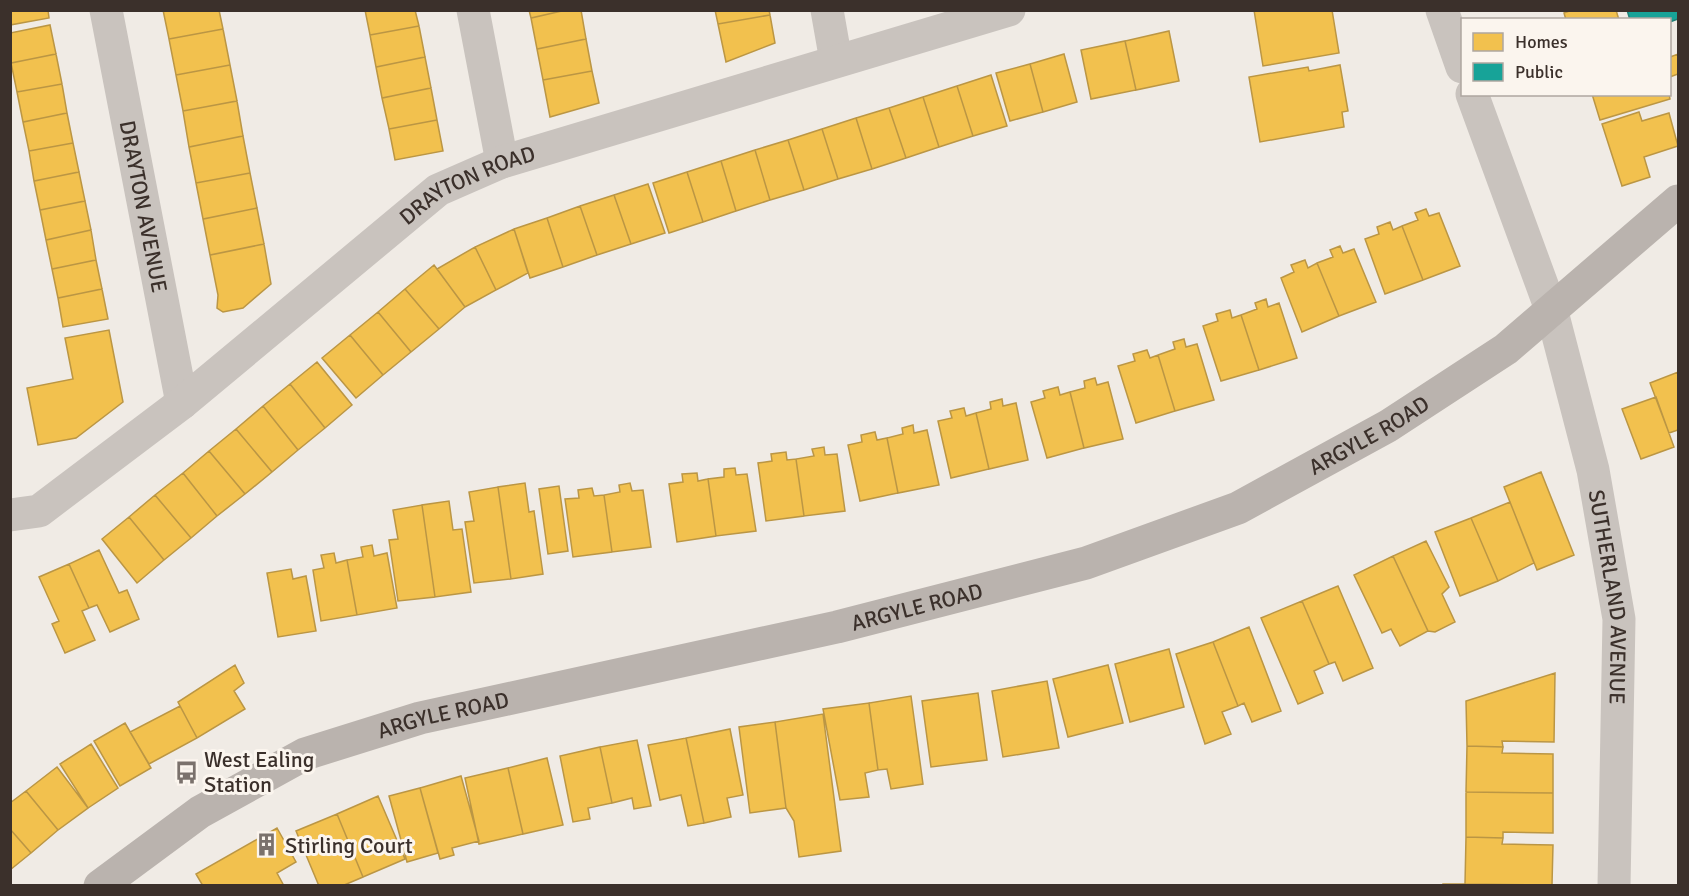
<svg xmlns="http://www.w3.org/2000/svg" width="1689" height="896" viewBox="0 0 1689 896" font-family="Signika,sans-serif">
  <rect width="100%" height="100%" fill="#f0ebe5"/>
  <path fill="#f2c14e" stroke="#bb9644" stroke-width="1.5" d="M10,10H48L49,18L10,25Z
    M163,10H219L223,29L169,39Z
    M365,10H415L419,26L370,35Z
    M529,10H566L531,18Z
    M566,10H581L586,39L537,49L531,18Z
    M715,10H769L770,15L718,24Z
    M1254,10H1332L1339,53L1263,66Z
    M1572,10H1616L1619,20H1566L1564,13Z
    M770,15L775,43L726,62L718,24Z
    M50,25L56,54L11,63L10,33Z
    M419,26L425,57L376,67L370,35Z
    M223,29L230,65L176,75L169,39Z
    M1169,31L1179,81L1136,90L1125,41Z
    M586,39L592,71L543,80L537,49Z
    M1125,41L1136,90L1091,99L1081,50Z
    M56,54L62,84L17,92L11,63Z
    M1064,54L1077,102L1043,112L1030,64Z
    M1678,54V74L1670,77V57Z
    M425,57L431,88L382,98L376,67Z
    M1030,64L1043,112L1010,121L996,73Z
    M230,65L237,101L183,111L176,75Z
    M1340,65L1348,111L1342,112L1344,127L1260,142L1249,77L1308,67L1309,71Z
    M592,71L599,103L550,117L543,80Z
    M991,75L1007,126L973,136L957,86Z
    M62,84L67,113L23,122L17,92Z
    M957,86L973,136L939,147L923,97Z
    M431,88L437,120L389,129L382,98Z
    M1592,94H1669L1670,99L1600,120Z
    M923,97L939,147L906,158L889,108Z
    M237,101L243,136L189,147L183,111Z
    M889,108L906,158L872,169L856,118Z
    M1639,112L1642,121L1669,113L1678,146L1644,157L1650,177L1622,186L1602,124Z
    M67,113L73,143L29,151L23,122Z
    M856,118L872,169L838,179L822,129Z
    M437,120L443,151L395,160L389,129Z
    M822,129L838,179L804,190L788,140Z
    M243,136L250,173L196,183L189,147Z
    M788,140L804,190L770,200L755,150Z
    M73,143L79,172L34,181L29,151Z
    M755,150L770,200L736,211L721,161Z
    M721,161L736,211L703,222L687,172Z
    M79,172L85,201L40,210L34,181Z
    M687,172L703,222L669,233L653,183Z
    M250,173L257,208L203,219L196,183Z
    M648,184L665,233L631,244L614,195Z
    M614,195L631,244L597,255L580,206Z
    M85,201L91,230L46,240L40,210Z
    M580,206L597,255L563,267L547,218Z
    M257,208L264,244L210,255L203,219Z
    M1426,209L1429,216L1439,213L1460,266L1423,280L1402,226L1418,220L1415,213Z
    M547,218L563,267L530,278L514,229Z
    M1390,222L1393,230L1402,226L1423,280L1385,294L1365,239L1379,234L1377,227Z
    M514,229L528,273L496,290L475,247Z
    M91,230L96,260L52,269L46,240Z
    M264,244L271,284L243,308L223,312L217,308L218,295L210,255Z
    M1340,246L1343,253L1354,249L1376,302L1339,316L1317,263L1333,257L1330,250Z
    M475,247L496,290L465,307L437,269Z
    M96,260L102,289L58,298L52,269Z
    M1305,260L1308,268L1317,263L1339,316L1302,332L1281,278L1294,272L1291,265Z
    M434,265L465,307L439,329L405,289Z
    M102,289L108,319L63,327L58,298Z
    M405,289L439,329L411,352L378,312Z
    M1266,299L1268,307L1279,303L1297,358L1259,370L1241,315L1257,309L1255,303Z
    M1230,310L1232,318L1241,315L1259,370L1221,381L1203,326L1218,321L1216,314Z
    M378,312L411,352L383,375L350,335Z
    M109,330L123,402L76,438L38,445L27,388L73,379L65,338Z
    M350,335L383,375L356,398L322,358Z
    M1184,339L1186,347L1197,344L1214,400L1175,411L1158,355L1175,349L1173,342Z
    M1147,350L1150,358L1158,355L1175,411L1136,423L1118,366L1135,361L1133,354Z
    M317,362L352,405L325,428L290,384Z
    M1678,372V430L1669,433L1650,383Z
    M1095,378L1097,385L1108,382L1123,439L1084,448L1070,392L1085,388L1084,381Z
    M290,384L325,428L298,450L263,406Z
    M1058,387L1060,395L1070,392L1084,448L1047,458L1031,402L1045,398L1043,391Z
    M1656,397L1674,447L1641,459L1622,409Z
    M1002,399L1003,406L1016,403L1028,460L989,469L976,413L991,409L990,402Z
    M263,406L298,450L272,472L236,429Z
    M964,408L966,416L976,413L989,469L951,478L938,421L952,418L950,411Z
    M913,425L914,433L927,430L939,485L898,493L887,438L903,434L902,428Z
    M236,429L272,472L245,494L209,451Z
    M875,432L877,440L887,438L898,493L860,501L848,445L862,442L861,435Z
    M824,447L825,455L837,454L845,511L804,516L796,459L814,456L812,449Z
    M209,451L245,494L217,516L183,473Z
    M786,452L787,460L796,459L804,516L766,521L758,463L772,461L771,454Z
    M735,468L736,475L747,474L756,531L716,536L708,479L724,477V469Z
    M1541,472L1574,555L1537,570L1504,487Z
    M183,473L217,516L191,538L155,495Z
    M697,473L698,481L708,479L716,536L677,542L669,484L683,482L682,474Z
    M525,483L529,512L534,511L543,574L511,579L498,487Z
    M630,483L632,491L643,490L651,547L612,552L604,495L620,492L619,485Z
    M559,486L568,551L548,554L539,489Z
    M498,487L511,579L474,583L465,522L474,521L469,492Z
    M592,488L594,496L604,495L612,552L573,557L565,499L579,498L578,490Z
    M155,495L191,538L164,560L129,517Z
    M449,501L453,530L462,529L471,592L435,597L422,505Z
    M1510,502L1534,563L1498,581L1471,518Z
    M422,505L435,597L398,601L389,540L398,539L393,510Z
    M129,517L164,560L137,583L102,539Z
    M1471,518L1498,581L1460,596L1435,532Z
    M1426,541L1449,587L1442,594L1455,622L1435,632L1428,631L1393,556Z
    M372,545L374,556L387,553L397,608L357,615L347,560L363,557L361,547Z
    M99,550L119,593L127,590L139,619L110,632L97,605L89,608L69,564Z
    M334,553L336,563L347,560L357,615L321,621L313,570L324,568L321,555Z
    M1393,556L1428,631L1400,646L1391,629L1382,633L1354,575Z
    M69,564L89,608L82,611L95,640L65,653L52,624L59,621L39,577Z
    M291,569L293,579L306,576L316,631L278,637L267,573Z
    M1338,586L1373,668L1343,681L1335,662L1329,664L1302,601Z
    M1302,601L1329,664L1314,671L1323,693L1298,704L1261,618Z
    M1249,627L1281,711L1252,722L1244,703L1238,706L1213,642Z
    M1213,642L1238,706L1222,712L1231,734L1205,744L1176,654Z
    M1169,649L1184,707L1130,722L1115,664Z
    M235,665L244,683L234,691L245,709L197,738L178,702Z
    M1108,665L1123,723L1068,737L1053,679Z
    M1555,673L1554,742L1502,741L1503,747L1467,746L1466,701Z
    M1047,681L1059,748L1003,757L992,691Z
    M978,693L987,760L931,767L922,701Z
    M911,696L923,784L891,789L887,769L878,770L869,703Z
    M869,703L878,770L865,773L869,797L840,800L823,709Z
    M180,706L197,738L149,764L130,732Z
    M823,714L841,851L799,857L794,821L786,808L775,722Z
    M775,722L786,808L750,813L739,727Z
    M125,723L151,768L120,786L94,741Z
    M730,729L743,795L727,798L731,817L704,823L686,738Z
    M686,738L704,823L688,826L681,795L660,800L648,745Z
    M637,740L651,806L634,809L632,798L612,803L600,747Z
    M91,744L118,788L88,808L60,764Z
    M1467,746L1503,747L1502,753L1553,754V793L1466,792Z
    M600,747L612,803L588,808L590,819L573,822L560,756Z
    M547,758L563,825L523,834L508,768Z
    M57,767L88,808L58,830L26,791Z
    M508,768L523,834L479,844L465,778Z
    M461,776L479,841L452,848L454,855L440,859L420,788Z
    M420,788L438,853L407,862L389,796Z
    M26,791L58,830L31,853L10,829V803Z
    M1466,792L1553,793V833L1503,832V838L1466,837Z
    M378,796L405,859L363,877L337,814Z
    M337,814L363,877L342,886H319L296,831Z
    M277,828L296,862L277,873L284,886H203L196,874Z
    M10,829L31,853L10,870Z
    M1466,837L1503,838L1502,844L1553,845L1552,885L1465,884Z
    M1443,884H1465L1552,885L1443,886Z"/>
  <path fill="#17a398" stroke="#228077" stroke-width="1.5" d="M1627,10H1678V19L1670,22V20H1630Z"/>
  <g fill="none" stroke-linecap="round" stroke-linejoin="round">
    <g stroke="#c9c3be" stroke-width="33">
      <path id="s1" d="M106,10L182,403"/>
      <path d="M473,10L502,162"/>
      <path d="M827,10L836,61"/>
      <path d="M1442,10L1462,67"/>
      <path id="s2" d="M1472,94L1552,312L1593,470L1619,619L1614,886"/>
      <path id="s3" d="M10,515L39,511L182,403L438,190L502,162L1009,10"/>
    </g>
    <path stroke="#bab3ae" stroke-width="33" id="s4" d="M100,886L200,812L305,754L420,718L837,627L1086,563L1238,508L1388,426L1506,349L1678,201"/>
  </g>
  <defs>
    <symbol id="bus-bare" viewBox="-9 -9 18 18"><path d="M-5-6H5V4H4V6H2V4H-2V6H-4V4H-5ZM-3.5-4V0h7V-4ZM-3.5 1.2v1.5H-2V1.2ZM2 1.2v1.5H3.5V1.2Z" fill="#7a716c" stroke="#fbf5ee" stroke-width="2.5" paint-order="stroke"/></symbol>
    <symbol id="building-bare" viewBox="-9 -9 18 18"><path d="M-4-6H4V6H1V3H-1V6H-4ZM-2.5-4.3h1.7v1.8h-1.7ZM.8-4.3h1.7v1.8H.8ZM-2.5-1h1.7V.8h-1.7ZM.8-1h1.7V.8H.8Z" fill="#7a716c" stroke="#fbf5ee" stroke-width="2.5" paint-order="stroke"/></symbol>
  </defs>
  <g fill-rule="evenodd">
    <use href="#bus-bare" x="170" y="756" width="33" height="33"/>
    <use href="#building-bare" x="250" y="828" width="33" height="33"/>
  </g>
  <g text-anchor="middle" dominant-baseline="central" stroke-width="6" stroke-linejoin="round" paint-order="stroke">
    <g font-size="22" fill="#3b302b" stroke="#fbf5ee">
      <text stroke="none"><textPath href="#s3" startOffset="570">DRAYTON ROAD</textPath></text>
      <text stroke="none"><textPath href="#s1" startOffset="200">DRAYTON AVENUE</textPath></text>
      <text stroke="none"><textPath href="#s4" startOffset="1360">ARGYLE ROAD</textPath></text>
      <text stroke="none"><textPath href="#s2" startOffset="524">SUTHERLAND AVENUE</textPath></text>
      <text stroke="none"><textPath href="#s4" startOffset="874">ARGYLE ROAD</textPath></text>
      <text stroke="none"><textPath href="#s4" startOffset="388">ARGYLE ROAD</textPath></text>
    </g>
    <g font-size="22" fill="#3b302b" stroke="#fbf5ee" text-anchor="start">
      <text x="204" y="759">West Ealing<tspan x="204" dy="25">Station</tspan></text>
      <text x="285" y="845">Stirling Court</text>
    </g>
  </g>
  <rect width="1689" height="896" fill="none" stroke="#3b302b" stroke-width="24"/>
  <rect x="1461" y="18" width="210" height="78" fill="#fbf5ee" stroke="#aea6a0" stroke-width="1.5"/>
  <rect x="1473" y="33" width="30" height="18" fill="#f2c14e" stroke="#aea6a0" stroke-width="1.5"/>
  <text x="1515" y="48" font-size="18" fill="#3b302b">Homes</text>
  <rect x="1473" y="63" width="30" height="18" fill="#17a398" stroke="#aea6a0" stroke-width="1.5"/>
  <text x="1515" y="78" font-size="18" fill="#3b302b">Public</text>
</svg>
